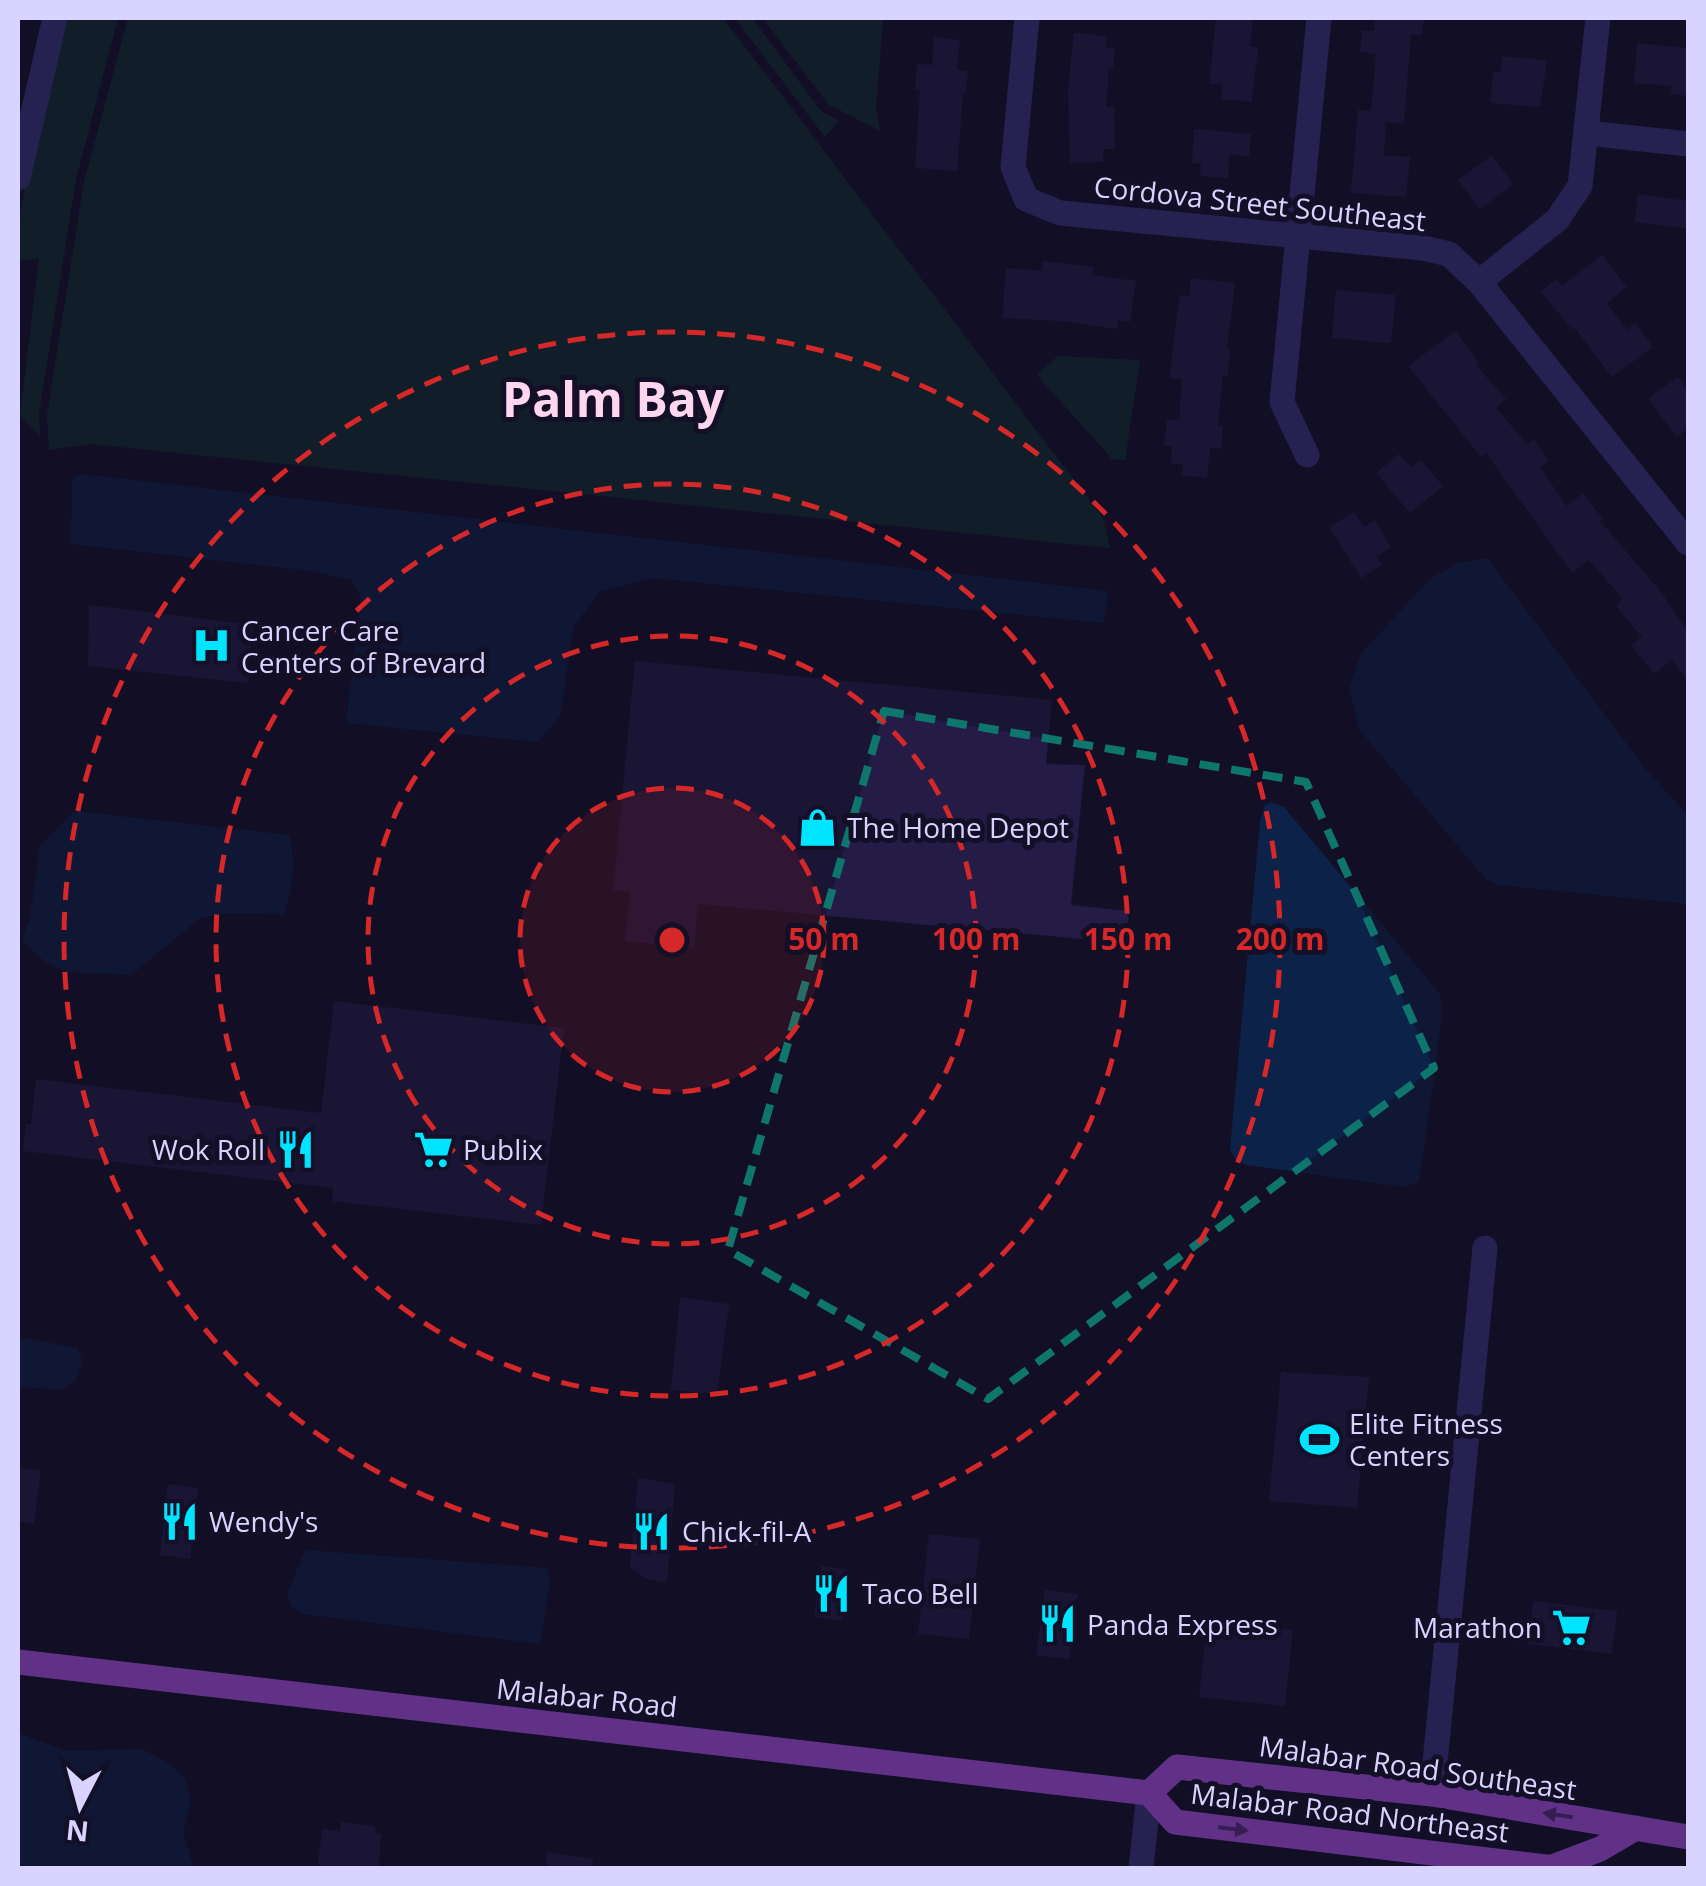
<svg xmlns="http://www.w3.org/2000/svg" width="1706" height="1886" viewBox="0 0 1706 1886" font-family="'Open Sans',sans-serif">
  <rect width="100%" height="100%" fill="#130f26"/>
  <path fill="#12302f" d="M65,18H118L76,179L39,414L40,435L20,416L39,258L18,261C17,185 48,93 65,18Z
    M128,18H723L1103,518L1110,548L90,444L49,450L47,415L84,182Z
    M735,18H752L821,111L839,121L825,137Z
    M763,18H883L876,108L880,131L828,104Z
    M1058,356L1140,360L1125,460L1112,459L1037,375Z"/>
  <path fill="#0c2248" d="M81,474L1108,591L1104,623L653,578L599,592L574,626L560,716L538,742L346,723L361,598L352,580L311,571L71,544L72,480Z
    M1487,558L1644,767L1688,816V904L1498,885L1486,879L1359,729L1349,688L1360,655L1430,579L1458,563Z
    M1272,802L1284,807L1440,994L1442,1017L1419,1182L1404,1187L1246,1165L1235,1159L1230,1149L1260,821L1265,805Z
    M74,811L289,835C296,860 293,889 284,914L230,913L200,918L131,975C83,972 55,981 22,939L30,918L40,846Z
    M18,1337L77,1348L82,1360L77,1379L62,1390L18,1387Z
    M305,1550L547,1568L550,1580L540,1644L304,1614L291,1606L287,1594Z
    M18,1733L66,1751L142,1749L167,1762L185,1778L191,1801L183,1834L194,1868H18Z"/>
  <path fill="#241b47" d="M1216,18H1253L1250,47H1258L1252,102L1221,99L1223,85L1209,84Z
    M1375,18H1424L1422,35L1411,34L1404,124L1386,122L1384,155L1410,157L1406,197L1351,193L1358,110L1371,111L1376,54L1360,52L1362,30L1374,31Z
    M1074,33L1107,36L1106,47L1115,48L1113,69H1109L1106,107L1114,106L1115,149H1103V162L1070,163L1068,91Z
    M934,37L960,40L957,70L968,71L966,93H963L957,171L915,168L920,89H915L917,64L932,65Z
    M1637,43L1688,48V96L1670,94L1671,86L1634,83Z
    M1502,56L1547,60L1540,107L1490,103L1493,72L1500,73Z
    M1194,129L1251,134L1249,156L1230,155L1228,178L1200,176L1201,164L1192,163Z
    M1492,155L1513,184L1480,209L1458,180Z
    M1638,194L1688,201V229L1635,222Z
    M1602,255L1627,287L1607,303L1627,330L1635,323L1653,347L1612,377L1575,328L1572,330L1541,291L1556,279L1562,286Z
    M1043,261L1094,267L1092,275L1136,281L1130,322L1118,320L1117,329L1061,321L1002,318L1006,268L1042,271Z
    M1191,278L1235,283L1227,349H1230L1228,376H1223L1218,425L1223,426L1221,449L1210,448L1207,478L1182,475L1183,465L1170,463L1172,447L1164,446L1167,419L1179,420L1182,379L1170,378L1173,344L1180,295L1189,296Z
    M1336,290L1396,295L1391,343L1332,338Z
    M1455,331L1479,363L1476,365L1506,399L1496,408L1527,444L1534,439L1549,461L1540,468L1567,506L1583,493L1603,519L1600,521L1661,592L1688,632V682L1672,660L1654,674L1631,645L1642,637L1616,606L1623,599L1589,560L1572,573L1486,453L1481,457L1408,366Z
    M1678,377L1688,391V428L1677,437L1648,398Z
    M1399,454L1411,467L1420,459L1443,486L1410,513L1376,473Z
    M1354,512L1364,527L1375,520L1391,547L1376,557L1382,565L1361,578L1329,527Z
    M89,605L253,625L248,683L88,666Z
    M635,661L1052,700L1046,764L1085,765L1071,905L1129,911L1126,943L698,904L694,948L625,941L630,892L613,890Z
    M334,1001L564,1028L541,1225L332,1201L333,1188L23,1151L26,1124H31L36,1079L321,1113Z
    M680,1297L729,1304L717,1394L671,1390Z
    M1281,1372L1369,1377L1357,1508L1269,1501Z
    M18,1468L41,1470L34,1524L18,1521Z
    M638,1478L675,1484L667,1583L645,1578L630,1567Z
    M168,1484L198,1488L190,1559L160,1555Z
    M929,1534L980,1539L969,1639L918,1634Z
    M821,1566L850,1570L842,1621L814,1617Z
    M1045,1590L1078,1594L1069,1659L1036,1655Z
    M1533,1601L1617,1611L1612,1654L1528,1644Z
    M1207,1621L1293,1630L1285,1706L1199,1697Z
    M341,1822L374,1826L376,1833H381L379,1868H328L318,1865L322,1829L340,1831Z
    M547,1852L593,1859L592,1868H546Z"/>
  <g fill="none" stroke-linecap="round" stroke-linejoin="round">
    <path stroke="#3d3a85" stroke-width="25" d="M1027,18L1013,167L1026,199L1060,213L1423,248L1449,254L1479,282L1688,543
      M1588,133L1688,144
      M18,178L55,18
      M1479,282L1557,220L1580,186L1598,18
      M1307,455L1282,402L1319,18
      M1432,1794L1485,1248
      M1141,1868L1149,1793"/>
    <path stroke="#c25bff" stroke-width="25" d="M18,1662L1149,1793
      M1149,1793L1177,1767L1432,1794L1688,1837
      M1149,1793L1175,1822L1555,1868
      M1550,1868L1600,1849L1636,1828"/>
  </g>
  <defs><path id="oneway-solid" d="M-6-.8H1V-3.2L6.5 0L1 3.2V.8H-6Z" transform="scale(2.5)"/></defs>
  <g fill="#623188">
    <use href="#oneway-solid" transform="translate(1558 1815) rotate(-171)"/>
    <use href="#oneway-solid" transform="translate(1233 1829) rotate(7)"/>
  </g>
  <path d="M0 0H1706V1886H0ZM884,711L1306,782L1434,1068L988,1399L728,1250Z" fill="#130f26" fill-opacity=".55" fill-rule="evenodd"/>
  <path fill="none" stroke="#0f766e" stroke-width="8" stroke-dasharray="20 12" stroke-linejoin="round" d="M884,711L1306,782L1434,1068L988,1399L728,1250Z"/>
  <circle cx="672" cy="940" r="152" fill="#d62828" fill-opacity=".12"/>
  <g fill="none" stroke="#d62828" stroke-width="5" stroke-dasharray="18 12">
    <circle cx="672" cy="940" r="152"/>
    <circle cx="672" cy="940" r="304"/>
    <circle cx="672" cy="940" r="456"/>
    <circle cx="672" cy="940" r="608"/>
  </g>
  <defs>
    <symbol id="hospital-bare" viewBox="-9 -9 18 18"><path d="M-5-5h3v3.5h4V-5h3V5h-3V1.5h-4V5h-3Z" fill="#00e5ff" stroke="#130f26" stroke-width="2.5" paint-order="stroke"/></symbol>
    <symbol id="shop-bare" viewBox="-9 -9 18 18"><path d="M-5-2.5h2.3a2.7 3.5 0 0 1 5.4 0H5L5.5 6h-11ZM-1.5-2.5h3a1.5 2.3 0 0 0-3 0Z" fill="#00e5ff" stroke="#130f26" stroke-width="2.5" paint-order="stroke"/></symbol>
    <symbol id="restaurant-bare" viewBox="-9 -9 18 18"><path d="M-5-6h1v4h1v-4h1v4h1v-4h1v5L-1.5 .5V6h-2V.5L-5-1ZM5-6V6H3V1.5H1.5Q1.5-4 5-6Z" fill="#00e5ff" stroke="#130f26" stroke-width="2.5" paint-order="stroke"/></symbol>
    <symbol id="supermarket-bare" viewBox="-9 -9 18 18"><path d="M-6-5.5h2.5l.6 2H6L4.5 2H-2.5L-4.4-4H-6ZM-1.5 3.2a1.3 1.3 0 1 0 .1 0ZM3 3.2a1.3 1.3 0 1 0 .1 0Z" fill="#00e5ff" stroke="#130f26" stroke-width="2.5" paint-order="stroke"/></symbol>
    <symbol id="stadium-bare" viewBox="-9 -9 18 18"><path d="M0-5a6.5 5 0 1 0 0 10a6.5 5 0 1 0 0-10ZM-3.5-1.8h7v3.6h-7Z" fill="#00e5ff" stroke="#130f26" stroke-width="2.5" paint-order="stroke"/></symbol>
  </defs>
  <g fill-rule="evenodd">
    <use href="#hospital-bare" x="184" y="618" width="55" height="55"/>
    <use href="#shop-bare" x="790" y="800" width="55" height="55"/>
    <use href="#restaurant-bare" x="268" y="1122" width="55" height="55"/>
    <use href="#supermarket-bare" x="406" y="1122" width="55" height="55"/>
    <use href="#stadium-bare" x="1292" y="1412" width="55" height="55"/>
    <use href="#restaurant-bare" x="152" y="1494" width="55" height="55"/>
    <use href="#restaurant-bare" x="624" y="1504" width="55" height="55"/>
    <use href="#restaurant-bare" x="804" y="1566" width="55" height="55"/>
    <use href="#restaurant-bare" x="1030" y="1596" width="55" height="55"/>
    <use href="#supermarket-bare" x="1544" y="1600" width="55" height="55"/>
  </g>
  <g text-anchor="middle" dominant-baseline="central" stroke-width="10" stroke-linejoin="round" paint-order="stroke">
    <g font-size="28" fill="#d9d4ff" stroke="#130f26">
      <text transform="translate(1260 203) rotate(6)">Cordova Street Southeast</text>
      <text transform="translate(587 1697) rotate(6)">Malabar Road</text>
      <text transform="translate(1418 1767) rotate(8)">Malabar Road Southeast</text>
      <text transform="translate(1350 1812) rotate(7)">Malabar Road Northeast</text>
    </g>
    <g font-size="28" fill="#d9d4ff" stroke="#130f26" text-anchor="start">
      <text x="241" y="630">Cancer Care<tspan x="241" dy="32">Centers of Brevard</tspan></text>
      <text x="847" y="827">The Home Depot</text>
      <text x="265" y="1149" text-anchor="end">Wok Roll</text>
      <text x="463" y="1149">Publix</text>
      <text x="1349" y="1423">Elite Fitness<tspan x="1349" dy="32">Centers</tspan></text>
      <text x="209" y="1521">Wendy's</text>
      <text x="682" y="1531">Chick-fil-A</text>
      <text x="862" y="1593">Taco Bell</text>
      <text x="1087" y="1624">Panda Express</text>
      <text x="1542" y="1627" text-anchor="end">Marathon</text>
    </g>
    <g font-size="48" font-weight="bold" fill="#ffd6f0" stroke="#130f26">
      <text x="613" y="398">Palm Bay</text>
    </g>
  </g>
  <circle cx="672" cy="940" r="15" fill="#d62828" stroke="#130f26" stroke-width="5"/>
  <g font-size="30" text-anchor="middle" font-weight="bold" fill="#d62828" stroke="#130f26" stroke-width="10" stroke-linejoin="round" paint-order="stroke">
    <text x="824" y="950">50 m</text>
    <text x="976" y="950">100 m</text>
    <text x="1128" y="950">150 m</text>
    <text x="1280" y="950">200 m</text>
  </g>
  <rect width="1706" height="1886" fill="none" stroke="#d9d4ff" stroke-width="40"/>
  <g transform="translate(80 1806) rotate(186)" stroke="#130f26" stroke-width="8" paint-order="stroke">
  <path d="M0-8L18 38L0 25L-18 38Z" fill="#d9d4ff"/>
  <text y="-15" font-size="28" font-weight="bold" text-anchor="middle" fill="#d9d4ff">N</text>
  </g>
</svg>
